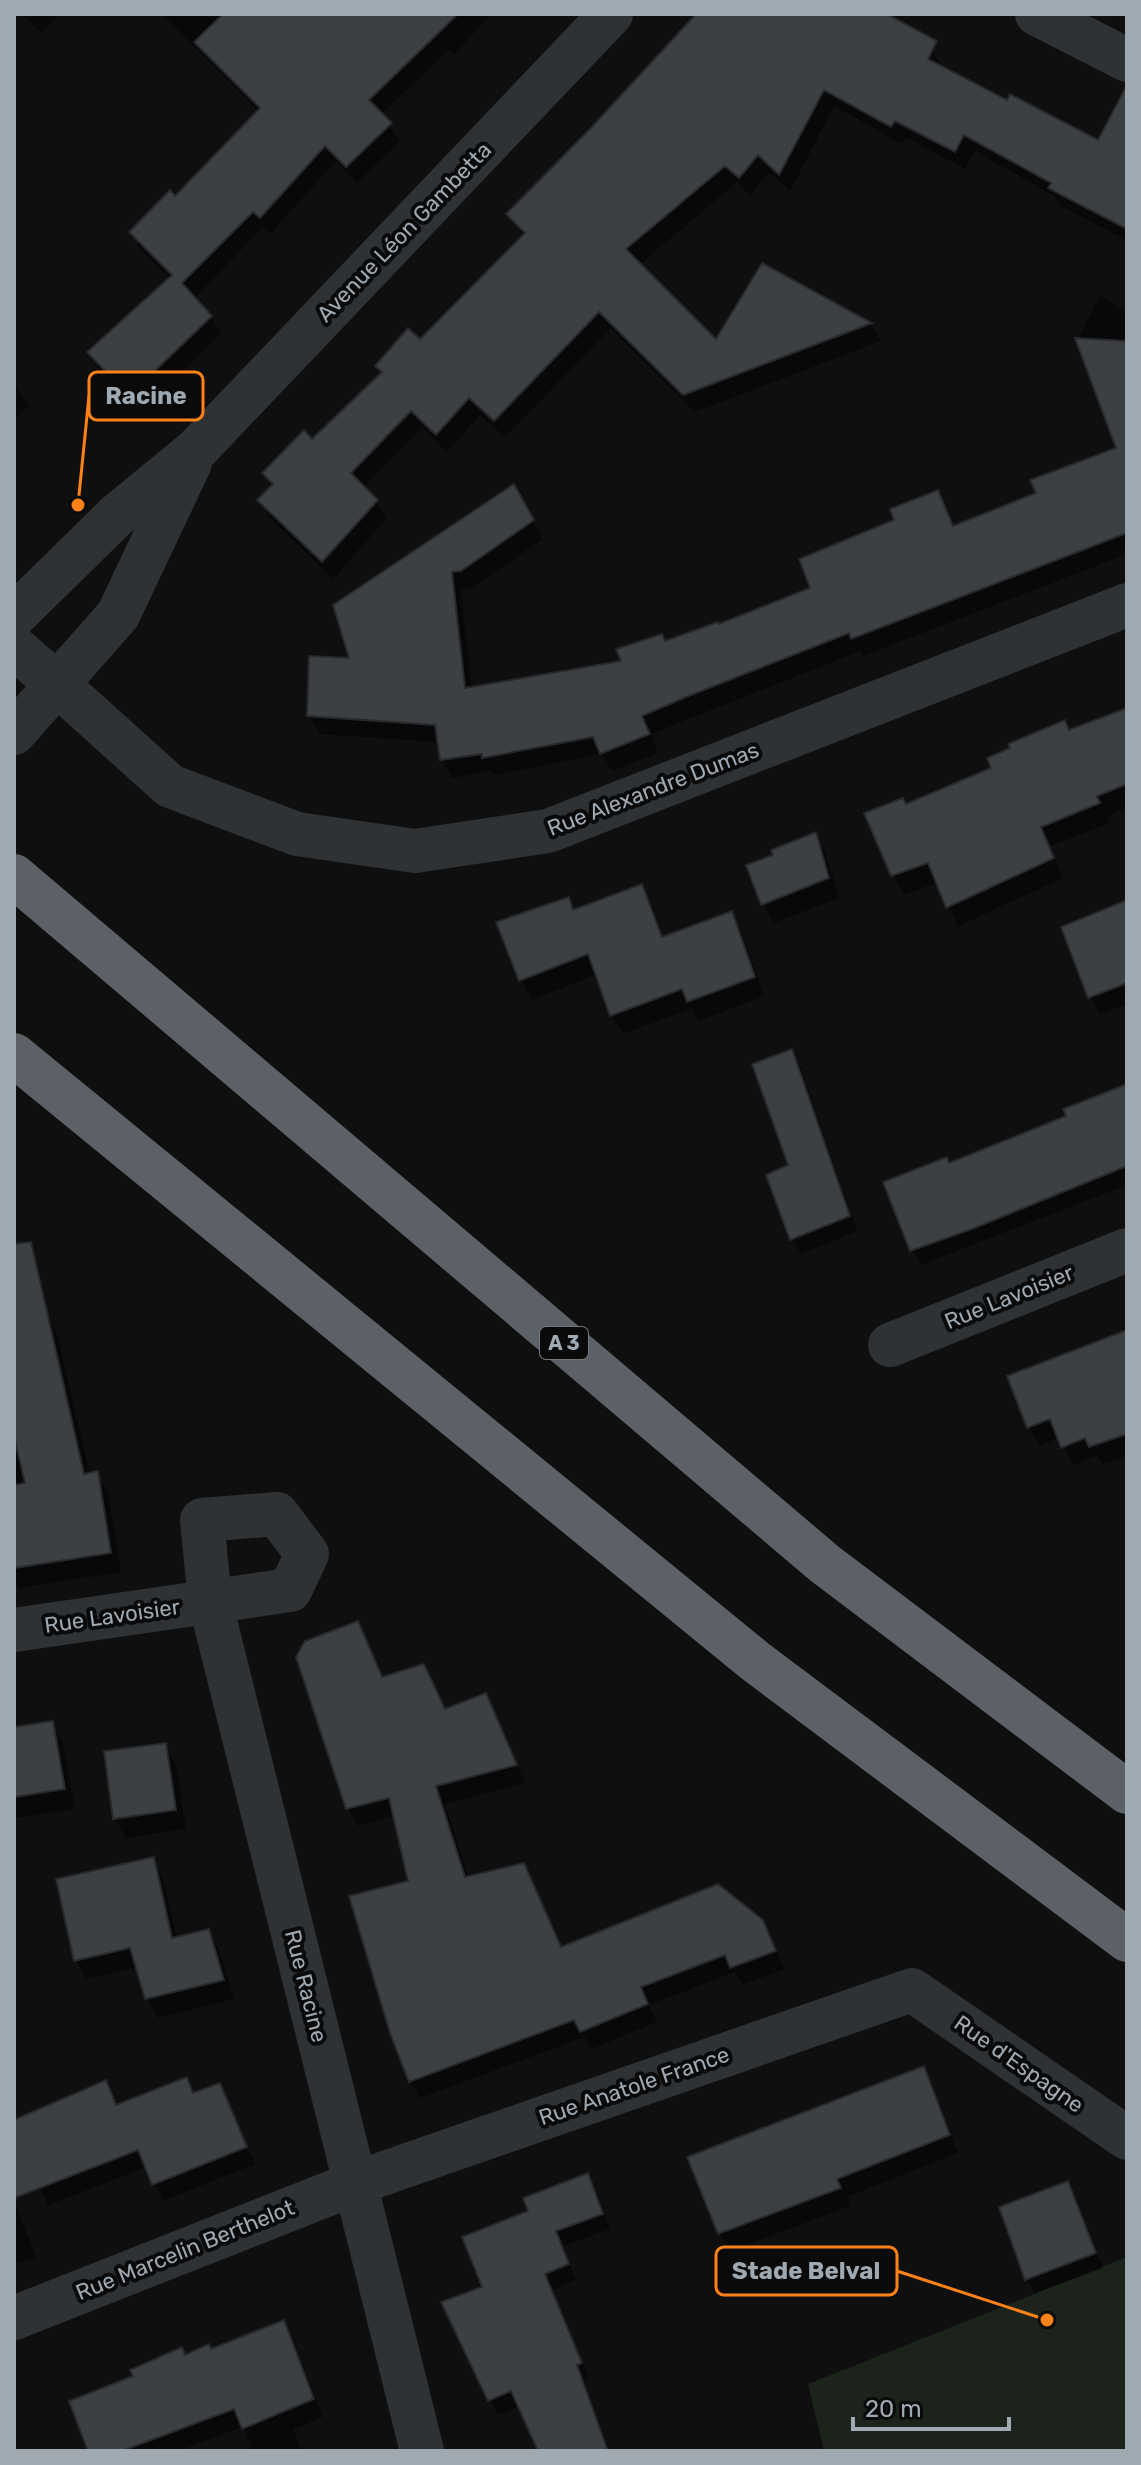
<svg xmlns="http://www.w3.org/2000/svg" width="1141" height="2465" viewBox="0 0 1141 2465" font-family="Rubik,sans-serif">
  <rect width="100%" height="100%" fill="#0f0f10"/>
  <path fill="#1b231b" d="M1127,2257V2451H824L808,2384Z"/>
  <path fill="#0007" d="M22,14H60L42,33Z
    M162,14H491L454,55L448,50L381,115L400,141L357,183L336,161L270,234L263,227L194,299L211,317L221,334L140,412L99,369L89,352L171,279L141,250L132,232L175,198L259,112Z
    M699,14H870L932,50L944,70L1008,103L1099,143L1127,145V240L1060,206L1054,196L975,151L965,169L906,137L902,144L834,106L790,191L769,172L750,195L737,182L639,265L717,342L763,265L871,324L881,341L695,412L611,328L505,437L480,415L447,452L422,427L363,488L376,501L386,519L333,579L270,518L260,500L272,487L264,473L312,442L382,374L378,367L420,342L524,237L509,214L592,130Z
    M1100,295L1127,313V543L1124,544L1127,554L863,656L860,651L651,734L658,753L612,771L602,754L494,775L491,771L452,778L442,760L439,742L319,734L309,716L351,660L513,487L543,539L471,588L461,590L472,689L623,663L665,643L718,626L812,589L937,492L955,527L1039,494L1118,450L1078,339Z
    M14,384L29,406L14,420Z
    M1127,710V808L1107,816L1110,823L1050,846L1063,878L958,926L938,882L904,895L893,876L867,814L906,806L994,769L1070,732Z
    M815,834L826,854L839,898L774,923L763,904L775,856Z
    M641,887L652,906L664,938L731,914L742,933L764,996L699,1021L692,1008L623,1034L612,1015L598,974L532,1000L521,980L499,923L568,900L575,911Z
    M1063,928L1127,962V1004L1100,1014L1090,997Z
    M791,1051L800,1066L857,1231L801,1254L792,1239L768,1176L790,1166Z
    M1127,1086V1185L921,1265L912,1250L950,1165L1068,1118Z
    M46,1314L57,1334L90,1475L97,1474L108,1493L121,1572L19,1588L14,1579V1315Z
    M1127,1332V1456L1102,1464L1097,1456L1073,1465L1059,1438L1039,1446L1029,1427Z
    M358,1623L383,1679L423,1666L446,1710L485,1696L495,1714L525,1783L445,1804L469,1879L523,1866L562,1949L761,1921L785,1969L742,1985L735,1972L649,2005L657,2022L592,2049L585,2037L420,2098L410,2081L411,1883L395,1816L358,1826L348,1808Z
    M52,1723L63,1742L75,1809L16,1818L14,1729Z
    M165,1746L176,1765L186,1829L126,1838L115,1819Z
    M153,1859L163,1878L177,1938L208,1931L219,1950L234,1999L158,2018L147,1999L137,1967L87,1979L76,1961L58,1881Z
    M923,2069L933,2086L958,2153L846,2197L850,2206L730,2251L720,2233Z
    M186,2079L195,2095L220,2085L255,2164L163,2201L147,2167L48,2205L14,2131V2122L105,2082L117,2106Z
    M587,2176L596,2191L610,2229L563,2246L576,2280L552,2290L589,2378L584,2381L610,2451H539L520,2406L498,2415L490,2400L485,2288L530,2212Z
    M1067,2184L1076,2198L1103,2268L1035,2293L1027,2279Z
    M14,2201L36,2257L14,2264Z
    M283,2322L293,2339L323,2417L293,2429L302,2451H253L244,2426L178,2451H91L185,2357L211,2352Z"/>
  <path fill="#3d4043" stroke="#28292c" stroke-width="2" d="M223,14H458L369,100L392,123L346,167L325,146L260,218L253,212L182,283L212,316L129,396L87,352L172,275L129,232L170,190L175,196L260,108L194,42Z
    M696,14H887L937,41L928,59L1007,100L1010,94L1098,140L1127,85V229L1048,188L1051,183L964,135L955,152L895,121L891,127L824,90L779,175L758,155L739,178L725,166L626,249L716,339L762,263L872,323L683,395L599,312L494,421L469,398L436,435L411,411L351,473L378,500L322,562L257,500L273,484L262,473L304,430L312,439L382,372L375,366L408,328L420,339L525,233L506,214L590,129Z
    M1075,338L1127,341V533L851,639L849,633L686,697L642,716L650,734L600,754L593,737L482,758V754L440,760L435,725L307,716L309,656L349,658L333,605L514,484L534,520L461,571L452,572L465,688L621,661L616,649L662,634L665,641L718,622L719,624L810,588L799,559L894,520L890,509L938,490L953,526L1036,493L1030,480L1116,448Z
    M1127,708V784L1097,796L1100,803L1041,827L1054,858L946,908L928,863L891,876L864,813L903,798L906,804L991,768L987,758L1010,748L1008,744L1065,720L1069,730Z
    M816,832L829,878L761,905L746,865L773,855L771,850Z
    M642,884L662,937L732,911L755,977L687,1002L682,989L610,1016L588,954L519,981L496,922L569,897L573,910Z
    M1127,900V983L1088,998L1061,927Z
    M792,1049L850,1216L790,1240L766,1175L788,1165L752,1064Z
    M1127,1084V1166L972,1229L910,1251L883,1182L947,1157L949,1163L1066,1116L1063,1109Z
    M31,1242L84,1474L98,1471L111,1553L14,1568V1485L25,1483L14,1437V1244Z
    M1127,1330V1434L1089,1447L1085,1438L1061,1448L1050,1419L1027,1428L1007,1376Z
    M358,1621L382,1677L424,1664L445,1709L486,1693L517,1765L436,1786L465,1877L524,1863L561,1947L718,1884L763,1920L776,1951L730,1968L725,1955L641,1987L648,2004L580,2032L574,2020L409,2082L390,2033L349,1896L408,1881L389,1798L346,1809L296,1657L305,1641Z
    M53,1721L65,1789L14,1797V1727Z
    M166,1743L176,1810L113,1819L104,1751Z
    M154,1857L172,1938L209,1929L224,1980L145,1999L130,1948L74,1961L56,1879Z
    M924,2066L950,2135L837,2179L841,2188L718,2234L687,2157Z
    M187,2077L193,2093L220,2083L247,2147L152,2185L138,2150L14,2198V2120L106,2080L116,2105Z
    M588,2173L603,2214L556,2231L569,2264L545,2274L582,2363L577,2365L608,2451H538L511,2391L488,2401L441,2302L482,2287L462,2237L528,2211L523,2198Z
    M1068,2181L1096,2253L1025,2280L999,2207Z
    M284,2320L314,2399L242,2429L234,2409L122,2451H88L69,2401L133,2376L130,2370L182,2347L185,2355L209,2344L211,2349Z"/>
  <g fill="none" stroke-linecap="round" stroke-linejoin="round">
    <path stroke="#2f3235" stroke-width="44" d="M1037,14L1127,60
      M58,685L170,786L297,834L415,851L548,831L1127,605
      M890,1345L1127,1250
      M14,1630L290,1590L307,1554L277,1514L202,1520L210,1601L422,2451
      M14,2318L356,2183L912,1990L1127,2138"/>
    <path stroke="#2f3235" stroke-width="44" d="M14,616L117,515L196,450L611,14
      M14,647L58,685
      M14,733L118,615L190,463"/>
    <path stroke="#5b6167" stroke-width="44" d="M14,876L825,1564L1127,1792
      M14,1055L755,1661L1127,1940"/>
  </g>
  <g text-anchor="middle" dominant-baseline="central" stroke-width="8" stroke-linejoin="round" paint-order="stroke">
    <rect fill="#0a0a0b" stroke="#727980" stroke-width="2" x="540" y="1327" width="48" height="32" rx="6"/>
    <g font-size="20" font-weight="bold" fill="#9ea9b2">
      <text x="564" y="1343">A 3</text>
    </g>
    <g font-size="22" fill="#9ea9b2" stroke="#0a0a0b">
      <text transform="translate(404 232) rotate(-46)">Avenue Léon Gambetta</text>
      <text transform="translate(653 789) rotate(-21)">Rue Alexandre Dumas</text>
      <text transform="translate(1009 1297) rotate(-22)">Rue Lavoisier</text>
      <text transform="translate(112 1616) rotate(-8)">Rue Lavoisier</text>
      <text transform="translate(306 1986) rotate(76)">Rue Racine</text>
      <text transform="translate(1019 2064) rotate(35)">Rue d'Espagne</text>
      <text transform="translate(634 2086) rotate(-19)">Rue Anatole France</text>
      <text transform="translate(185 2250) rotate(-22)">Rue Marcelin Berthelot</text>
    </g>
  </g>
  <path fill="none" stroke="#ff8218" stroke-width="3" d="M78 505L89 396M1047 2320L897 2271"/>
  <g fill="#ff8218" stroke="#0a0a0b" stroke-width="3">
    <circle cx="78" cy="505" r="8"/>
    <circle cx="1047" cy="2320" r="8"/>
  </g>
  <g fill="#0a0a0b" stroke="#ff8218" stroke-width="3">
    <rect x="89" y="372" width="114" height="48" rx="8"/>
    <rect x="716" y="2247" width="181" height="48" rx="8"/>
  </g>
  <g font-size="24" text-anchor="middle" font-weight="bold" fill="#9ea9b2">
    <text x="146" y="404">Racine</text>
    <text x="806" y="2279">Stade Belval</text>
  </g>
  <rect width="1141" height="2465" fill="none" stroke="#9ea9b2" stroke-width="32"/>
  <path d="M853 2417v12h156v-12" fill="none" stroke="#9ea9b2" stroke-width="4"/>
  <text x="865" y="2417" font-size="24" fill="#9ea9b2" stroke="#0a0a0b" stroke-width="6" paint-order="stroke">20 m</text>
</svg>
